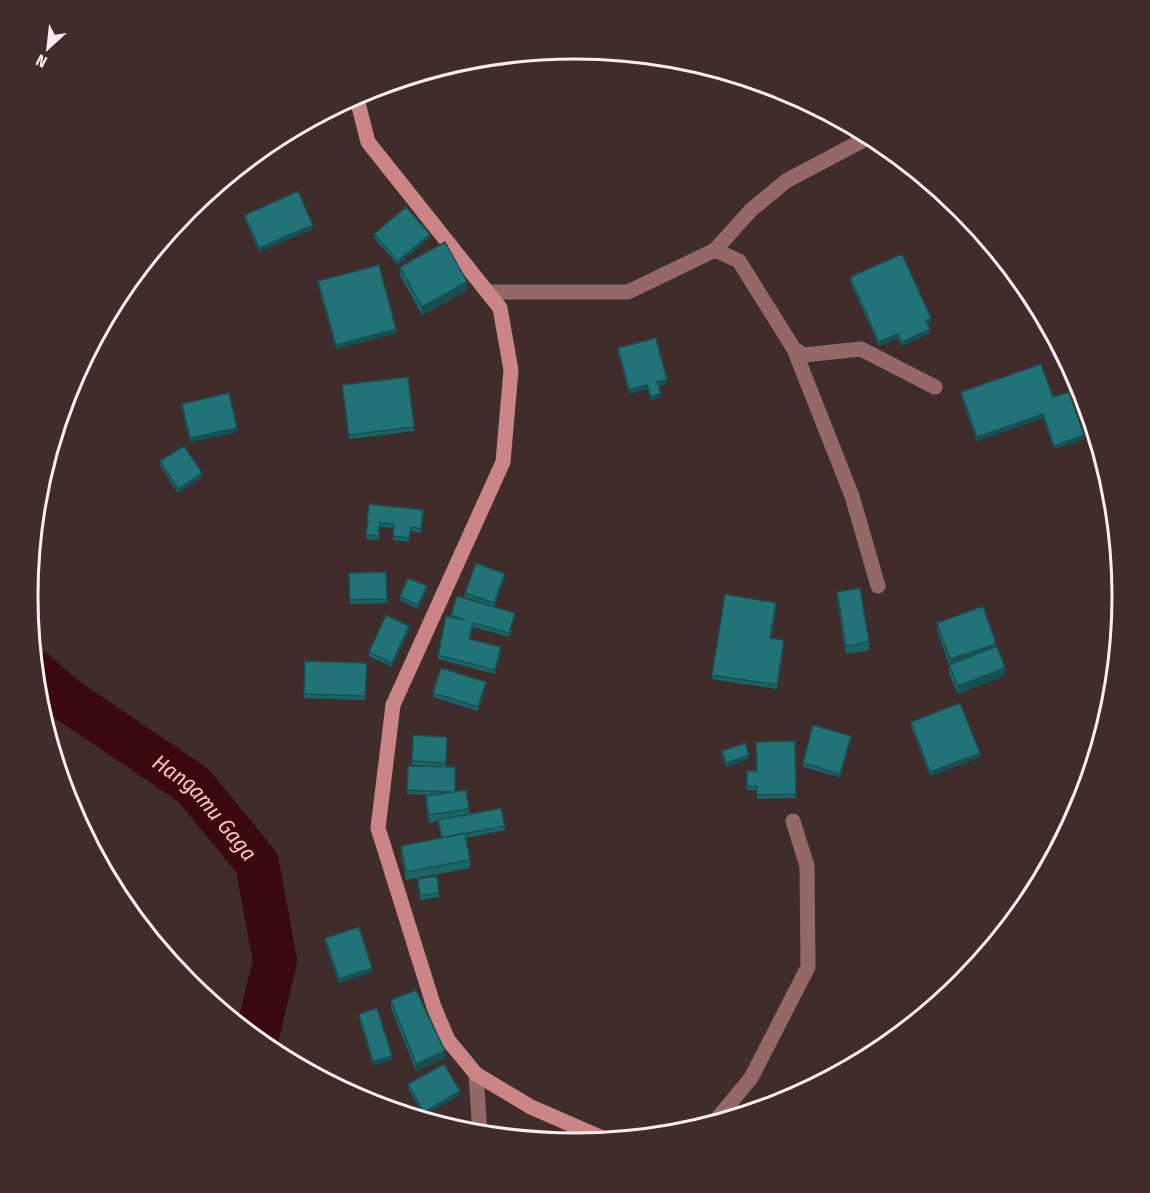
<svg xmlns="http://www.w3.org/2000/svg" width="1150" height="1193" viewBox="0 0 1150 1193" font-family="'Fira Sans Condensed',sans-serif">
  <rect width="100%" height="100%" fill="#412c2c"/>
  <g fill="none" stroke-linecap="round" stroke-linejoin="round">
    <path stroke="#3a090f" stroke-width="44" id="s1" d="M34,671L66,699L193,785L257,863L275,961L256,1040"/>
    <path stroke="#946869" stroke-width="15" d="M715,250L751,210L786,181L871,136
      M489,292H628L715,250L739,261L794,349L804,355L861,349L935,387
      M794,349L852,496L878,586
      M476,1074L480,1135
      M712,1125L751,1078L808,967L807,866L793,821"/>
    <path stroke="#cb8587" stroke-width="15" d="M356,95L368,142L500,308L511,370L503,462L393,705L378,828L434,1007L448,1040L476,1074L531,1107L609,1141"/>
  </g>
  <path fill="#1c6366" d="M245,215L313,229L259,252L245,219Z
    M374,234L430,237L398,265L374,238Z
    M400,267L467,290L422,315L400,275Z
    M850,277L931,322L927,324L930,333L902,346L898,338L879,346L850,281Z
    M318,281L396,333L336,349L318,285Z
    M618,348L667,384L658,386L661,397L651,401L647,389L629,394L618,352Z
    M342,385L414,427V431L349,439Z
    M961,392L1053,397L1084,439L1054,449L1043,418L977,441L961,396Z
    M182,404L237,432L190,442L182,408Z
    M160,461L202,477L178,493L160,465Z
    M423,514L421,533L411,531L409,542L393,540L394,528L380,527L379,540L366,539L368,524H367V520Z
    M386,572L387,603L350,604L349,573Z
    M505,577L494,607L515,617L509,637L473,627L470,639L501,651L495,674L438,659V655L451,615L491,606L465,597V593Z
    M427,590L418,609L400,600V597Z
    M837,592L869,642V650L846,654L837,599Z
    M776,607L771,638L784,644L777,689L712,679V675Z
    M937,623L996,647L1005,675L958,694L949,673V665L937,630Z
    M409,630L392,667L369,656V652Z
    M305,661L367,663L365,700L304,698Z
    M486,686L478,711L433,697V693Z
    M911,722L980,757L930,776L911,726Z
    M413,735L447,737L446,767L455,792L469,809V814L505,826V830L466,838L470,860V868L406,880L401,854V846L441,838L438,821L429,823L426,804V796L430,795L407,794V790L442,767L412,765Z
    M851,740L840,777L803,767V763Z
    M795,741L796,798L757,799V790H747V771H756Z
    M722,751L749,759L726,767L722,755Z
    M418,879L439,893V897L420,900Z
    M325,938L372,972L339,983L325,942Z
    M391,1000L445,1058L416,1071L391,1008Z
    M359,1014L392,1060L373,1065L359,1018Z
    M408,1084L460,1095L424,1115L408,1088Z"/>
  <path fill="#175053" d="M313,225V229L259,252V248Z
    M430,234V237L398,265V261Z
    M467,282V290L422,315V307Z
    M931,318V322L926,324V321Z
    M396,329V333L336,349V345Z
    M930,329V333L902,346V342Z
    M898,334V338L879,346V342Z
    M667,380V384L657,386V382Z
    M647,385V389L629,394V390Z
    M661,393V397L651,401V397Z
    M1043,414V418L977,441V437Z
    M237,428V432L190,442V438Z
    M1084,435V439L1054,449V446Z
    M202,473V477L178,493V489Z
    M35,567V571L28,583L29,579Z
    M505,574V577L494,607V603Z
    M427,586V590L418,609V605Z
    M515,613V617L509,637V633Z
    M409,626V630L392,667V663Z
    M996,644V651L950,667V659Z
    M501,647V651L495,674V670Z
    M1005,668V675L958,694V686Z
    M486,682V686L478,711V707Z
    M851,736V740L840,777V774Z
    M980,753V757L930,776V772Z
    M749,755V759L726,767V763Z
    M372,968V972L339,983V979Z
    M445,1051V1058L416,1071V1064Z
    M392,1056V1060L373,1065V1061Z
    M460,1091V1095L424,1115V1112Z"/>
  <path fill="#217377" stroke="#175053" stroke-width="1.5" d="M298,191L313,225L259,248L245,215Z
    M406,207L430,234L398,261L374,234Z
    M445,242L467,282L422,307L400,267Z
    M902,254L931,318L926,321L930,329L902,342L898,334L879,342L850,277Z
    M379,265L396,329L336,345L318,281Z
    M656,338L667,380L657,382L661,393L651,397L647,385L629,390L618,348Z
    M1041,364L1053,397L1069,392L1084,435L1054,446L1043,414L977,437L961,392Z
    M408,377L414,427L349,435L342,385Z
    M229,393L237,428L190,438L182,404Z
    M184,446L202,473L178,489L160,461Z
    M369,504L423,510L421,529L411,527L409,538L393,536L394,524L380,523L379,536L366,535L368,521L367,520Z
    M476,563L505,574L494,603L465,593Z
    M30,565L35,567L29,579Z
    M386,572L387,599L350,600L349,573Z
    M408,578L427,586L418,605L400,597Z
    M860,588L869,642L846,646L837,592Z
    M725,594L776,603L770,638L784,640L777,685L712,675Z
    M457,596L515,613L509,633L473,623L469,639L501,647L495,670L438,655L446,616L465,620L451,615Z
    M983,606L996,644L950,659L937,623Z
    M386,615L409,626L392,663L369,652Z
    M997,646L1005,668L958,686L949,665Z
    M305,661L367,663L365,696L304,694Z
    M441,668L486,682L478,707L433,693Z
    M960,703L980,753L930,772L911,722Z
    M813,725L851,736L840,774L803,763Z
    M413,735L447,737L446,763L412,761Z
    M795,741L796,794L757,795V786H747V771H757L756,742Z
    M745,743L749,755L726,763L722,751Z
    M408,766L455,767V792H450L407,790Z
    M466,790L469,809L429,815L426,796Z
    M501,808L505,826L442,838L438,820Z
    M465,833L470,860L406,872L401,846Z
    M437,876L439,893L420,896L418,879Z
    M359,927L372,968L339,979L325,938Z
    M416,990L445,1051L416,1064L391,1000Z
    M377,1008L392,1056L373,1061L359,1014Z
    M444,1064L460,1091L424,1112L408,1084Z"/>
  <g text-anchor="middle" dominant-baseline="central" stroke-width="4.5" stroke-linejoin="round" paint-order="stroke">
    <g font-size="22" font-style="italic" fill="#f6c0c0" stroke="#412c2c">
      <text stroke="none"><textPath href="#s1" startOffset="220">Hangamu Gaga</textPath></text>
    </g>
  </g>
  <path d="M0 0H1150V1193H0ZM38 596a537 537 0 1 1 1074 0a537 537 0 1 1-1074 0Z" fill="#412c2c" fill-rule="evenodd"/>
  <path fill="none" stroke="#fceeee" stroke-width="3" d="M38 596a537 537 0 1 1 1074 0a537 537 0 1 1-1074 0Z"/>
  <g transform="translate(48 48) rotate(207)" stroke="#412c2c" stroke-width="4.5" paint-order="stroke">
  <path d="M0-4.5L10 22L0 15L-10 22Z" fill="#fceeee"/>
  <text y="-9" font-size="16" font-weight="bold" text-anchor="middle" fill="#fceeee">N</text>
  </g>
</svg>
